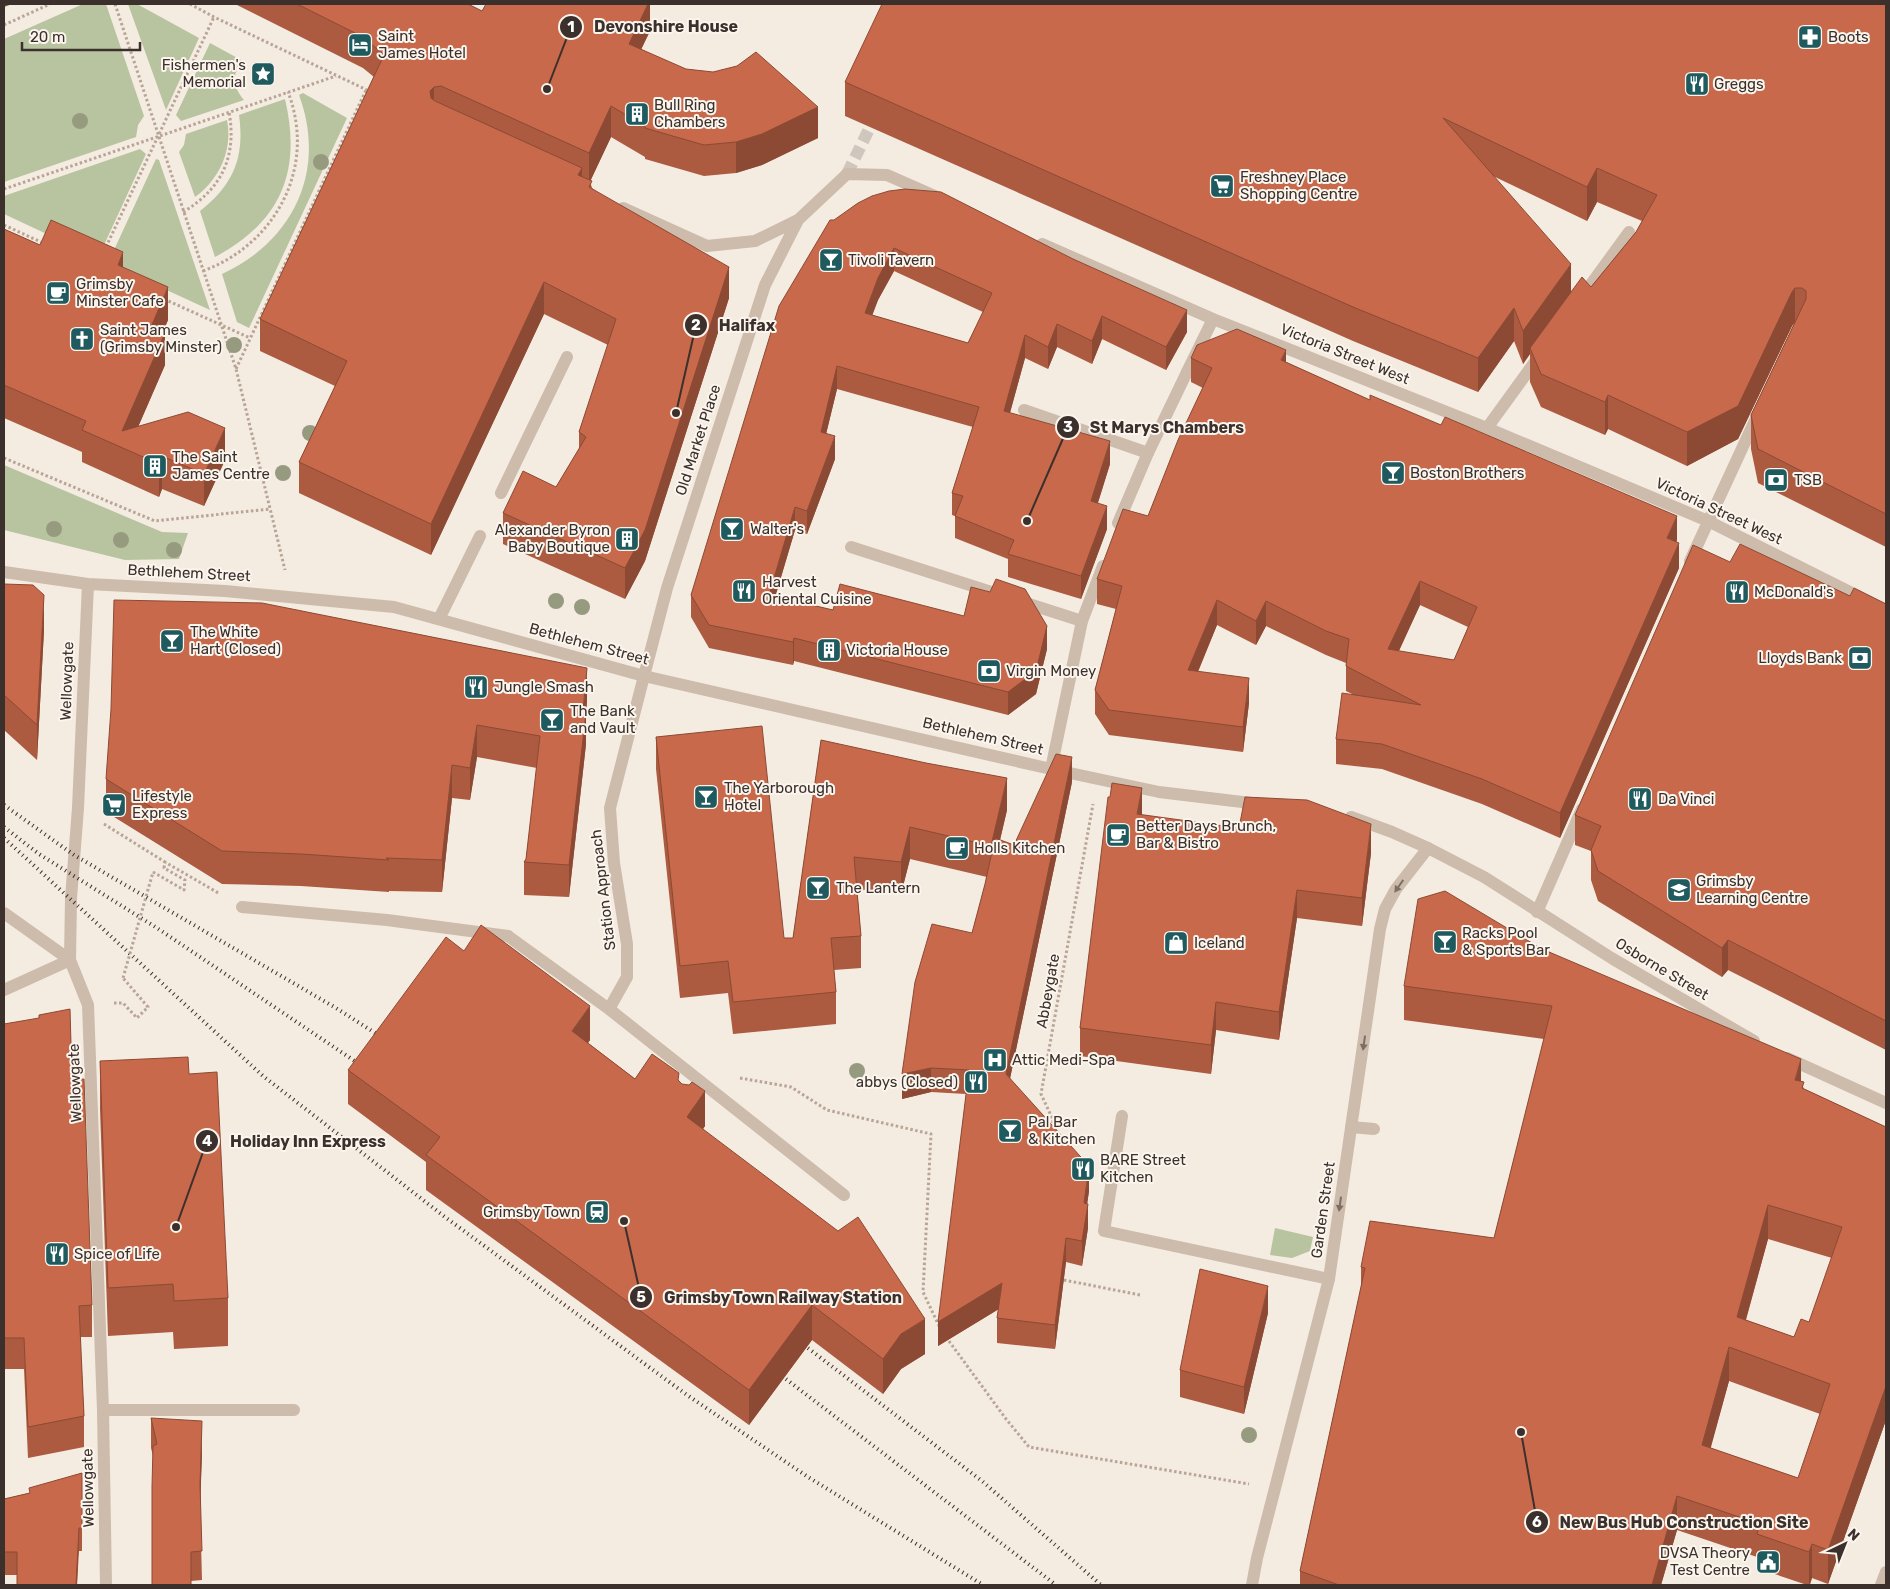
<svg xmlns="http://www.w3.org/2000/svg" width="1890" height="1589" viewBox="0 0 1890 1589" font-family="Rubik,sans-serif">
  <rect width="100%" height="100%" fill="#f4ebe1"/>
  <path fill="#b8c4a0" d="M83,4H106L144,116L138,125L136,137L4,182V39Z
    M128,4H137L199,38L166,110Z
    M210,43L243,61C231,74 233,87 244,100L181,121L176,115Z
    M303,93L347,118L249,328L237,322L222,274C294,241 327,170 299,95Z
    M285,99C302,171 281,222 215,257L200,211C233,185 245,158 239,115Z
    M227,120C233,150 219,180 195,197L179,152L184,145L186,134Z
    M140,149L146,154L98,258L4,214V196Z
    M156,159L159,160L210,310L108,263Z
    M4,465L162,532L188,533L179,559L125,560L4,530Z
    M1275,1228L1313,1237L1310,1251L1292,1258L1270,1255Z"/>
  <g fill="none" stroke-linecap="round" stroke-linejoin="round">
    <path stroke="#cfc6bd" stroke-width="12" stroke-dasharray="12 6" stroke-linecap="butt" d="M847,174L878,111"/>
    <path stroke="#b9a596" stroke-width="3" stroke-dasharray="2.5 2.5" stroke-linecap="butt" d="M115,4L236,369L285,570
      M190,4L214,17L367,90
      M4,25L50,4
      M4,189L336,76
      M183,212C222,189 237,156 229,112
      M4,225L43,243
      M106,247L214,17
      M203,271C276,244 317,167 288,92
      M164,299L250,338
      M236,369L366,90
      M4,458L155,521L270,509
      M104,824L165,862
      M153,872L184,890L185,880L164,868L165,862L220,894
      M114,1003H123L137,1018L148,1007L123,978
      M740,1078L791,1087L827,1110L931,1134L923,1292L941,1330
      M1052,1128L1053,1120L1041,1094L1093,804
      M1059,1279L1140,1295
      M946,1337L1006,1419L1029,1447L1249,1484"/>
    <path stroke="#cdbbac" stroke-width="12" d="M1024,410L1148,453
      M501,493L567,357
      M851,547L1082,621
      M439,619L480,536
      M242,907L387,920L508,936
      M1122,1116L1104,1231L1329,1279
      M1351,1127L1374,1129
      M103,1410H294"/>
    <path stroke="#cdbbac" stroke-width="12" d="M623,208L707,246L755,241L798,220L847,174L887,175L937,197
      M1042,244L1213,319L1487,428L1708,521L1886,610
      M1581,298L1629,232
      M1187,372L1213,319
      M1487,428L1540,355
      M1690,561L1758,414
      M644,676L667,588L765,285L798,220
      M1537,912L1582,809"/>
    <path stroke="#cdbbac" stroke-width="12" d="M1118,523L1148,453L1187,372
      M1051,769L1082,621L1103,566
      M4,913L70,960
      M508,936L609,1009L844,1195
      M609,1009L627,977V944L614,863L610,808L644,676
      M1252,1585L1257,1558L1329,1279L1380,929L1385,909L1396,889L1428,848
      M1881,1585L1886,1572"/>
    <path stroke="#cdbbac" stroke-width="12" d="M4,572L88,584L225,591L394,607L644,676L1051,769L1159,792L1259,804
      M88,584L78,808L71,898L70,960L88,1005L103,1410L106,1585
      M1351,817L1392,832L1428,848L1484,877L1613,959L1754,1041
      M4,990L70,960
      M1787,1058L1886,1103"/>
    <path stroke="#3b302b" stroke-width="4" stroke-dasharray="1 4" stroke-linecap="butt" d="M4,805L74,855L336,1008L386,1040
      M4,827L39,854L157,928L365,1068
      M4,838L263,1076L445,1217L687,1395L808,1477L983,1585
      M796,1339L982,1481L1101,1585
      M774,1370L1056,1585"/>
    <path stroke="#b9a596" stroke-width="3" stroke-dasharray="2.5 2.5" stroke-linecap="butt" d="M123,978L153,872"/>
  </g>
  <g fill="#969b7f">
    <circle cx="80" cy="121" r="8"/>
    <circle cx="321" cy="162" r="8"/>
    <circle cx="234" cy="345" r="8"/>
    <circle cx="310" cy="433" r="8"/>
    <circle cx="283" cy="473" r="8"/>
    <circle cx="54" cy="529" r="8"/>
    <circle cx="121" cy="540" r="8"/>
    <circle cx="174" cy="550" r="8"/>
    <circle cx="556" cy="601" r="8"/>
    <circle cx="582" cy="607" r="8"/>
    <circle cx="857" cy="1071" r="8"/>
    <circle cx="1249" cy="1435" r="8"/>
  </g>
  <path fill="#ac5a40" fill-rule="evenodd" d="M235,4H468L482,11L650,4V31L641,49L818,138L762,165L736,173L704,176L645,159V157L611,137L590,181L592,188L729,298L645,561L625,599L503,544V513L556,487L579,449V432L608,345L544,314L431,555L299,493V462L335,386L260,351V319L374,77L363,68Z
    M1886,4V547L1758,483L1751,449V415L1795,322L1792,326L1738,439L1687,466L1608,429L1605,435L1541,407L1530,382V354L1523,364L1514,341L1478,392L1353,341L845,116V82ZM1493,176L1587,221L1597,202L1642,221L1636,232L1591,287L1571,292Z
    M830,220L1187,332L1166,370L1102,339L1092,364L1057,347L1048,369L1025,358L1010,413L1110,464L1098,503L1107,529L1081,599L1008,577V559L955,538V516L952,515V493L973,427L837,389L826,434L835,459L807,534L795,530L775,597L833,610L1047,649L1036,694L1008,715L794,661L793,665L709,648L691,617V595ZM894,271L983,312L968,343L872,315L878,300Z
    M4,229L40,245L123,267L168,320L163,332L165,365L138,427L225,460L204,506L162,489L159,497L82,462V452L4,418Z
    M1191,358L1286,362L1677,540L1676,542L1679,568L1560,838L1482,804L1382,769L1336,764V739L1352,694L1346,691V663L1326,655L1266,626L1256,645L1217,625L1198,672L1249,703L1243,752L1109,735L1095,714V690L1116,609L1097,604V579L1148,516L1203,388L1191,382ZM1420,605L1468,627L1454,660L1399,651Z
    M1730,562L1850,596L1886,604V1050L1728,970L1722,977L1598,901L1591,880V851L1575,845V815Z
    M4,584L44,630L37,760L4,730Z
    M587,700L586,715V744L569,897L524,895V862L526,859L537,768L477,757L470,800L452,798L442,892L389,891V892L301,886L222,884L106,812V779Z
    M656,737L784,938H793L821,740L1007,810L1000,840L1014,845L1072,782L1010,1078L1089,1191L1087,1204L1088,1228L1082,1266L1066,1262L1055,1349L997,1343V1318L999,1309L938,1346L966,1094L931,1092L902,1099L972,933L987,877L910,859L901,894L857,889L861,936V968L834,970L836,992V1024L733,1034L728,993L680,998L656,769Z
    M1110,797L1142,815L1371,853L1362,926L1297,918L1279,1040L1216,1030L1211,1074L1080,1056V1028Z
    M1542,949L1801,1082L1804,1089L1886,1127V1125V1420L1828,1584L1812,1578L1810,1585H1807L1757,1568V1557L1677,1530L1661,1585H1300V1571L1361,1287V1267L1494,1238L1544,1039L1404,1020V986ZM1768,1239L1832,1258L1809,1322L1794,1337L1746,1320ZM1729,1381L1820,1414L1798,1478L1710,1448Z
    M4,1024L72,1080L92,1305V1337H80L84,1416V1447L28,1458L24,1369H4Z
    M590,1040L588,1043L635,1079L679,1081L705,1126L703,1129L925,1354L901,1369L883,1394L812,1340L749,1425L426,1190V1162L348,1104V1070Z
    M100,1061L189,1074L228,1298V1346L174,1349L173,1332L108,1336L100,1109Z
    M1268,1313L1244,1414L1180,1397V1370Z
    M151,1418L202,1451L200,1503L202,1580L191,1581L153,1456L151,1448Z
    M82,1473V1551H79L77,1585H17V1575H4V1499L29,1493Z"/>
  <path fill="#8c4a34" d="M4,4H12L4,7Z
    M648,4H650V31L629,75V44Z
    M434,87V118L430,91Z
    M611,106V137L589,184V153Z
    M818,107V138L762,165L736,173V142Z
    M582,168V199L578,175Z
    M1597,168V202L1587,221V187Z
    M894,248V271L878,300L865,335V313L878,278Z
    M123,252V285L118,265Z
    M1571,264V298L1530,348V354L1523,364V331Z
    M729,267V298L645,561L625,599V568Z
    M544,282V314L431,555V524Z
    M168,287V320L151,359V327Z
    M1795,288V322L1792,326L1738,439L1687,466V432Z
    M1514,308V341L1478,392V358Z
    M1187,310V332L1166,370V347Z
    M1102,316V339L1092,364V341Z
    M1057,324V347L1048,369V347Z
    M165,333V365L128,450L122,431Z
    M1025,335V358L1004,434V411Z
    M1286,350V375L1281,360Z
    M837,366V389L821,455V432Z
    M1608,395V429L1605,435V402Z
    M225,428V460L204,506V474Z
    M835,436V459L807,534V511Z
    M1110,441V464L1091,524V501Z
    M162,456V489L159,497V464Z
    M1107,506V529L1081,599V576Z
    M795,507V530L769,618V595Z
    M1677,516V540L1667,562V538Z
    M1679,543V568L1560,838V813Z
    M1420,581V605L1388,674V649Z
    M44,595V630L37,760V725Z
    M1217,600V625L1188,695V670Z
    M1266,601V626L1256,645V621Z
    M1047,626V649L1036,694L1008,715V692Z
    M794,638V661L793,665V642Z
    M587,668V700L586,715V744L569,897V865Z
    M1249,678V703L1243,752V727Z
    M477,725V757L470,800V768Z
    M1072,757V782L1006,1098V1074Z
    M452,765V798L442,892V860Z
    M1007,778V810L991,878V846Z
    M1142,788V816L1137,814Z
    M1371,824V853L1362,926V898Z
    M910,827V859L901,894V862Z
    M1297,890V918L1279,1040V1012Z
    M1728,940V970L1722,977V948Z
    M1216,1002V1030L1211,1074V1045Z
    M590,1006V1040L572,1066V1031Z
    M1801,1059V1093L1795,1080Z
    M931,1068V1092L902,1099V1074Z
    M705,1091V1126L687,1152V1117Z
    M1089,1166V1191L1084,1226L1088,1204V1228L1082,1266V1241L1084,1203Z
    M1768,1205V1239L1737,1351V1317Z
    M1066,1238V1262L1055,1349V1325Z
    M1002,1283V1307L938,1346V1322Z
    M1268,1286V1313L1244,1414V1387Z
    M812,1305V1340L749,1425V1390Z
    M925,1319V1354L901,1369L883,1394V1359L901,1334Z
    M1729,1347V1381L1702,1480V1445Z
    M1886,1386V1420L1828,1584V1550Z
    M202,1421V1451L200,1515V1485Z
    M1677,1496V1530L1661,1585H1652Z
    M79,1528L77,1585H76Z
    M1812,1544V1578L1809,1585V1552Z"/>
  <path fill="#c8694b" stroke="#8c4a34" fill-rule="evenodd" d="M297,4H468L482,11L486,4H648L629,44L686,69L713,72L737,66L756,52L818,107L762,134L736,142L704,145L645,128V126L611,106L589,153L441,86L434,87L430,91L431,98L435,101L582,168L578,175L592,181L589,187L729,267L645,530L625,568L503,513L523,471L556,487L586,437L579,432L616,319L544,282L431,524L299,462L347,361L260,319L384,55L363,37Z
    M882,4H1886V514L1758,449L1751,415L1806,299V291L1802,288H1795L1792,292L1738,406L1687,432L1608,395L1605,402L1541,374L1530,348L1582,277L1591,287L1636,232L1657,195L1597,168L1587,187L1443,118L1571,264L1523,331L1514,308L1478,358L1353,307L845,82Z
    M905,189L941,192L1073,259L1187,310L1166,347L1102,316L1092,341L1057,324L1048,347L1025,335L1004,411L1110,441L1091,501L1107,506L1081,576L1008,554L1014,540L955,516L963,496L952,493L979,407L837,366L821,432L835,436L807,511L795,507L769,595L833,610L840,584L964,616L971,587L990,592L996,579L1025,589L1047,626L1036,671L1008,692L794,638L793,642L709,625L691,595L779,306L830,220H834L858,203L872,196L889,191ZM894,248L992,293L968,343L865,313L878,278Z
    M51,220L123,252L118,265L168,287L151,327L165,333L122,431L188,412L225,428L204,474L162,456L159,464L82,430L86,421L4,385V363L5,361H4V229L40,245Z
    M1237,329L1286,350L1281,360L1370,400V395L1441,425L1445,417L1677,516L1667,538L1679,543L1560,813L1482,779L1382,744L1336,739L1342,693L1421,705L1346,666L1349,639L1326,631L1266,601L1256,621L1217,600L1188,670L1249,678L1243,727L1109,710L1095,690L1122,586L1097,579L1123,509L1148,516L1178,440L1212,368L1191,358L1197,345ZM1420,581L1477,607L1454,660L1388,649Z
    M1740,544L1850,596L1854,588L1886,604V1021L1728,940L1722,948L1598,871L1591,850L1601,826L1575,815L1693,545L1730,562Z
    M4,584L33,585L44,595L37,725L4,695Z
    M114,600L262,603L587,668L583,711L586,712L569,865L524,862L526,859L540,736L477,725L470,768L452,765L442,860L386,858L389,860L301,854L222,851L106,779L111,709Z
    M762,726L784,938H793L821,740L926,763L1007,778L991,846L910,827L901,862L854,857L861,936L831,938L836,992L733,1002L728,961L680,966L656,737Z
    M1056,754L1072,757L1006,1074L1089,1166L1084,1203L1088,1204L1082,1241L1066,1238L1055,1325L997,1318L1002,1283L938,1322L969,1070L931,1068L902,1074L915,982L932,924L972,933L985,884L995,838L1014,845Z
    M1112,783L1142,788L1137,814L1239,828L1245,797L1307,800L1371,824L1362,898L1297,890L1279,1012L1216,1002L1211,1045L1080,1028L1108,797H1110Z
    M1445,891L1542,949L1801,1059L1795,1080L1804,1082L1802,1088L1886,1127V1125V1386L1828,1550L1812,1544L1809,1552L1757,1534L1760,1524L1677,1496L1652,1585H1339L1300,1571L1365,1268L1361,1267L1370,1221L1494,1238L1552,1006L1404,986L1418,899ZM1768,1205L1842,1227L1809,1322L1801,1319L1794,1337L1737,1317ZM1729,1347L1830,1384L1798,1478L1702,1445Z
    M481,925L590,1006L572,1031L635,1079L652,1054L679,1073L678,1080L682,1084L689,1085L692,1082L705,1091L687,1117L838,1231L858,1217L925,1319L901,1334L883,1359L812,1305L749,1390L426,1155L440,1137L348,1070L446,937L464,951Z
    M70,1009L72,1080L84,1079L92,1305L79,1306L84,1416L28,1427L24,1338H4V1024L39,1018V1015Z
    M188,1057L189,1074L217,1072L228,1298L174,1301L173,1284L108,1288L100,1061Z
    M1200,1269L1268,1286L1244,1387L1180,1370Z
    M151,1418L202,1421L200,1485L202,1551L191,1552V1585H152V1487L153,1446L157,1444Z
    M82,1473V1528H79L76,1585H17V1552H4V1499L30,1493L29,1488Z"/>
  <defs><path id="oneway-solid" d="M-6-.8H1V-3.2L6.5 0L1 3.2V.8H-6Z" transform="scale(1.25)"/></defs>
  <g fill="#7d6f65">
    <use href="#oneway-solid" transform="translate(1399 886) rotate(125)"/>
    <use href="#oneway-solid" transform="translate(1364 1043) rotate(98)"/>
    <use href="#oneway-solid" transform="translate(1340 1204) rotate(98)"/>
  </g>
  <defs>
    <symbol id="pharmacy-square" viewBox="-11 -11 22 22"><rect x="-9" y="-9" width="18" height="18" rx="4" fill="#1f5a5e" stroke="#fbf5ee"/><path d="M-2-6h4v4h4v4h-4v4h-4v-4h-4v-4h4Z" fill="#fff"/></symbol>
    <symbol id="hotel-square" viewBox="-11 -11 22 22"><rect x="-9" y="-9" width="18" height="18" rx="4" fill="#1f5a5e" stroke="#fbf5ee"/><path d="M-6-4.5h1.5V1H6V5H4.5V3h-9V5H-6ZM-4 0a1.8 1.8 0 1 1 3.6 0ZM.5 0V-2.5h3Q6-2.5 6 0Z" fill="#fff"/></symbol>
    <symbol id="sight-square" viewBox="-11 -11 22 22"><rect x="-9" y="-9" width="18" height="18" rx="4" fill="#1f5a5e" stroke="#fbf5ee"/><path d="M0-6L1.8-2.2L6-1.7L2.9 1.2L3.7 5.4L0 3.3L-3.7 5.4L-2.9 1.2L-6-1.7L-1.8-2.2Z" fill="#fff"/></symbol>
    <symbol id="restaurant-square" viewBox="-11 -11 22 22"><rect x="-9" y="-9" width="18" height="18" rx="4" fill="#1f5a5e" stroke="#fbf5ee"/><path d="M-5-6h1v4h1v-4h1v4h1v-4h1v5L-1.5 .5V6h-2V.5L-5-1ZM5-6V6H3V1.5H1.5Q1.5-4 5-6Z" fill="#fff"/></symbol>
    <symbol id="building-square" viewBox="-11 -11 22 22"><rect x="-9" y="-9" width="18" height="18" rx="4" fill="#1f5a5e" stroke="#fbf5ee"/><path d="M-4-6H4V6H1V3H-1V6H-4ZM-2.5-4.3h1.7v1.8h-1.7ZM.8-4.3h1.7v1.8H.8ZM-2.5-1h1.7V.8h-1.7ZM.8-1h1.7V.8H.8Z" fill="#fff"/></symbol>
    <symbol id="supermarket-square" viewBox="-11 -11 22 22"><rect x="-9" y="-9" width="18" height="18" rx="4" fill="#1f5a5e" stroke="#fbf5ee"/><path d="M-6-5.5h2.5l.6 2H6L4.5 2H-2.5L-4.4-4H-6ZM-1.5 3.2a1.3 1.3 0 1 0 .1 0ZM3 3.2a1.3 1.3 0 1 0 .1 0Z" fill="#fff"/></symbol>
    <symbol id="bar-square" viewBox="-11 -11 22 22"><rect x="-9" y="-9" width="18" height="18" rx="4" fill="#1f5a5e" stroke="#fbf5ee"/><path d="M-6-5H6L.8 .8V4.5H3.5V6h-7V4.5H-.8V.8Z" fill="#fff"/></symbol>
    <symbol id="cafe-square" viewBox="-11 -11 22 22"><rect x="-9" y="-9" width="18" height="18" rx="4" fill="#1f5a5e" stroke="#fbf5ee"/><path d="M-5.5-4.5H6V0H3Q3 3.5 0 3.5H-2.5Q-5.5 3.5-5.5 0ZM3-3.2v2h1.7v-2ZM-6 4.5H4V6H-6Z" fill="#fff"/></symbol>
    <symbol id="church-square" viewBox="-11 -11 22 22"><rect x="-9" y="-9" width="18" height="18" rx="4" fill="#1f5a5e" stroke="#fbf5ee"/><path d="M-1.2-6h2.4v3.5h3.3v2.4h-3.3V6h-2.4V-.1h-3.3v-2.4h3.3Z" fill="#fff"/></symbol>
    <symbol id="bank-square" viewBox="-11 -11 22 22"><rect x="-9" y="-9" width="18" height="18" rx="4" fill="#1f5a5e" stroke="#fbf5ee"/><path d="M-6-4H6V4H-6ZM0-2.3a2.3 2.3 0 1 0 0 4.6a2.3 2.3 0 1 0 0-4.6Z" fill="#fff"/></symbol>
    <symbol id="university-square" viewBox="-11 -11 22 22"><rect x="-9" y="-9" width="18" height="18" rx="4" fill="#1f5a5e" stroke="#fbf5ee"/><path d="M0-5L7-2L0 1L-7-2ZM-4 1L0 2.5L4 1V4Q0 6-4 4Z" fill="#fff"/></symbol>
    <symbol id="shop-square" viewBox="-11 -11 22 22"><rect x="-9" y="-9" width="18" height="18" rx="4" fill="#1f5a5e" stroke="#fbf5ee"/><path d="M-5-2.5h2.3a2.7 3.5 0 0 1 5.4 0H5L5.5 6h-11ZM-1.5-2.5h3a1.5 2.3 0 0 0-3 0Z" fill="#fff"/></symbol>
    <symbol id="hospital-square" viewBox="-11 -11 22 22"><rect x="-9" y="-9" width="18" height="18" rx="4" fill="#1f5a5e" stroke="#fbf5ee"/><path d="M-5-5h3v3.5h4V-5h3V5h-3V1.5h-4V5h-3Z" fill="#fff"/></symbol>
    <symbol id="station-square" viewBox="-11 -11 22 22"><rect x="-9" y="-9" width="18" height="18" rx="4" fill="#1f5a5e" stroke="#fbf5ee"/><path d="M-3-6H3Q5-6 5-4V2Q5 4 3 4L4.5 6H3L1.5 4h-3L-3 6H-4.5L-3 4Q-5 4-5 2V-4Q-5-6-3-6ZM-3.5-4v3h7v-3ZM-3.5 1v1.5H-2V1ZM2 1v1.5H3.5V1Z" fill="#fff"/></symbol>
    <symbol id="civic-square" viewBox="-11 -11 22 22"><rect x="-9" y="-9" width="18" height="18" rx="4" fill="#1f5a5e" stroke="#fbf5ee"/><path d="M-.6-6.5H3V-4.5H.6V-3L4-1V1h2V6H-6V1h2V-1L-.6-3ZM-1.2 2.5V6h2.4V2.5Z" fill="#fff"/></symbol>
  </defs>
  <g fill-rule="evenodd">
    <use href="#pharmacy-square" x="1796" y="23" width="28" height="28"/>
    <use href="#hotel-square" x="346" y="31" width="28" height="28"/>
    <use href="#sight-square" x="249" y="60" width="28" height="28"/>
    <use href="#restaurant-square" x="1683" y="70" width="28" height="28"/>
    <use href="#building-square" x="623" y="100" width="28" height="28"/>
    <use href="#supermarket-square" x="1208" y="172" width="28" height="28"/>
    <use href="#bar-square" x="817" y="246" width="28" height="28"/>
    <use href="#cafe-square" x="44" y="279" width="28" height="28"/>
    <use href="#church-square" x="68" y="325" width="28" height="28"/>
    <use href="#building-square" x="141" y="452" width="28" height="28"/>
    <use href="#bar-square" x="1379" y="459" width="28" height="28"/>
    <use href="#bank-square" x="1762" y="466" width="28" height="28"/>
    <use href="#bar-square" x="718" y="515" width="28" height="28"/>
    <use href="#building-square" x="613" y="525" width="28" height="28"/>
    <use href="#restaurant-square" x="730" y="577" width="28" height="28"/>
    <use href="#restaurant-square" x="1723" y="578" width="28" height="28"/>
    <use href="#bar-square" x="158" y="627" width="28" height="28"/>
    <use href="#building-square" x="815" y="636" width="28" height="28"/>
    <use href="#bank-square" x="1846" y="644" width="28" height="28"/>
    <use href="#bank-square" x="975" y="657" width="28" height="28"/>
    <use href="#restaurant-square" x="462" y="673" width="28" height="28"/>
    <use href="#bar-square" x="538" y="706" width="28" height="28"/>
    <use href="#bar-square" x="692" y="783" width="28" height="28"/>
    <use href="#restaurant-square" x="1626" y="785" width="28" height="28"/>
    <use href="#supermarket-square" x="100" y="791" width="28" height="28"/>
    <use href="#cafe-square" x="1104" y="821" width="28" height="28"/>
    <use href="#cafe-square" x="943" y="834" width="28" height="28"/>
    <use href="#bar-square" x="804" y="874" width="28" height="28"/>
    <use href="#university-square" x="1665" y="876" width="28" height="28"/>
    <use href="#bar-square" x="1431" y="928" width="28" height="28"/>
    <use href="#shop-square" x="1162" y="929" width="28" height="28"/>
    <use href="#hospital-square" x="981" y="1046" width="28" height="28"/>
    <use href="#restaurant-square" x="962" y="1068" width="28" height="28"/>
    <use href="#bar-square" x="996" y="1117" width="28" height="28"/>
    <use href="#restaurant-square" x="1069" y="1155" width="28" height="28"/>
    <use href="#station-square" x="583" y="1198" width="28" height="28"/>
    <use href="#restaurant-square" x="43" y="1240" width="28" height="28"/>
    <use href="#civic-square" x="1754" y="1548" width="28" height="28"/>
  </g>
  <g text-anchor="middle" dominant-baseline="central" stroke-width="4" stroke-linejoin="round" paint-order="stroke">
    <g font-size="15" fill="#3b302b" stroke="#fbf5ee" text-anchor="start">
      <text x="378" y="36">Saint<tspan x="378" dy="17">James Hotel</tspan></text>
      <text x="1828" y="37">Boots</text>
      <text x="246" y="65" text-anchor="end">Fishermen's<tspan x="246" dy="17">Memorial</tspan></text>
      <text x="1714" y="84">Greggs</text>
      <text x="654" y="105">Bull Ring<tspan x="654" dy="17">Chambers</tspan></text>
      <text x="1240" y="177">Freshney Place<tspan x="1240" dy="17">Shopping Centre</tspan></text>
      <text x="848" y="260">Tivoli Tavern</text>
      <text x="76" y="284">Grimsby<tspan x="76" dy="17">Minster Cafe</tspan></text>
      <text x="100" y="330">Saint James<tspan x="100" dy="17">(Grimsby Minster)</tspan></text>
      <text x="172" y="457">The Saint<tspan x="172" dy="17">James Centre</tspan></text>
      <text x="1410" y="473">Boston Brothers</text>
      <text x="1794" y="480">TSB</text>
      <text x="750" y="529">Walter's</text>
      <text x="610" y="530" text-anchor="end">Alexander Byron<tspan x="610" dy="17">Baby Boutique</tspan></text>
      <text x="762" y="582">Harvest<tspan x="762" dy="17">Oriental Cuisine</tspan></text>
      <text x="1754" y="592">McDonald's</text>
      <text x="190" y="632">The White<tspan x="190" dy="17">Hart (Closed)</tspan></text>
      <text x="846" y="650">Victoria House</text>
      <text x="1842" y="658" text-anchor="end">Lloyds Bank</text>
      <text x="1006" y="671">Virgin Money</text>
      <text x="494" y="687">Jungle Smash</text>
      <text x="570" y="711">The Bank<tspan x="570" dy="17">and Vault</tspan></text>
      <text x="724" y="788">The Yarborough<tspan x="724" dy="17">Hotel</tspan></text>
      <text x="132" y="796">Lifestyle<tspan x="132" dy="17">Express</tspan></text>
      <text x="1658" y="799">Da Vinci</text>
      <text x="1136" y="826">Better Days Brunch,<tspan x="1136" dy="17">Bar &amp; Bistro</tspan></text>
      <text x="974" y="848">Holls Kitchen</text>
      <text x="1696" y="881">Grimsby<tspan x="1696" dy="17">Learning Centre</tspan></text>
      <text x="836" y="888">The Lantern</text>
      <text x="1462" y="933">Racks Pool<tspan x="1462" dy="17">&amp; Sports Bar</tspan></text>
      <text x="1194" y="943">Iceland</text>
      <text x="1012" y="1060">Attic Medi-Spa</text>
      <text x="958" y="1082" text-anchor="end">abbys (Closed)</text>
      <text x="1028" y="1122">Pal Bar<tspan x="1028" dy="17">&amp; Kitchen</tspan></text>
      <text x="1100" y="1160">BARE Street<tspan x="1100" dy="17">Kitchen</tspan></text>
      <text x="580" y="1212" text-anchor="end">Grimsby Town</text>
      <text x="74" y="1254">Spice of Life</text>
      <text x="1750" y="1553" text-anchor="end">DVSA Theory<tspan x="1750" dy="17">Test Centre</tspan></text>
    </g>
    <g font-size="15" fill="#3b302b" stroke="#fbf5ee">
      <text transform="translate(1345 354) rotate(22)">Victoria Street West</text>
      <text transform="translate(698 440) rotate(-72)">Old Market Place</text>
      <text transform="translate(1719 511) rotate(25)">Victoria Street West</text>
      <text transform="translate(189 573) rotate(3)">Bethlehem Street</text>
      <text transform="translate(589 644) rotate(15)">Bethlehem Street</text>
      <text transform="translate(67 681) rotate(-88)">Wellowgate</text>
      <text transform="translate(983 736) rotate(13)">Bethlehem Street</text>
      <text transform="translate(603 890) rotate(-97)">Station Approach</text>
      <text transform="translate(1662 969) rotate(31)">Osborne Street</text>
      <text transform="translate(1048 991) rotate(-80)">Abbeygate</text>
      <text transform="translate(75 1083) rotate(-92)">Wellowgate</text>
      <text transform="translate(1323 1210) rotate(-82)">Garden Street</text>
      <text transform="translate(88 1488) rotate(-91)">Wellowgate</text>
    </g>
  </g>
  <path fill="none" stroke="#3b302b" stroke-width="2" d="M547 89L571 27M676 413L696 325M1027 521L1068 427M176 1227L207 1141M624 1221L641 1297M1521 1432L1537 1522"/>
  <g fill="#3b302b" stroke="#fbf5ee" stroke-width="2">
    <circle cx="547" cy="89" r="5"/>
    <circle cx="676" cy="413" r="5"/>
    <circle cx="1027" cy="521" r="5"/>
    <circle cx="176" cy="1227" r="5"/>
    <circle cx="624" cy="1221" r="5"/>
    <circle cx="1521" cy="1432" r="5"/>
    <circle cx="571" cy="27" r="12"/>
    <circle cx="696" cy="325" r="12"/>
    <circle cx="1068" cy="427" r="12"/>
    <circle cx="207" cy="1141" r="12"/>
    <circle cx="641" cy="1297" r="12"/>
    <circle cx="1537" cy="1522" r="12"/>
  </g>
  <g font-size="15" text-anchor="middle" font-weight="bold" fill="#fff">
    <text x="571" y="32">1</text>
    <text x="696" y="330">2</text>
    <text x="1068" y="432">3</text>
    <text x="207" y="1146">4</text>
    <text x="641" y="1302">5</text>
    <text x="1537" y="1527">6</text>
  </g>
  <g font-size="16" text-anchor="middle" font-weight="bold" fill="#3b302b" stroke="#fbf5ee" stroke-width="4" stroke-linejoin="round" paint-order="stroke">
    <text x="666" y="32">Devonshire House</text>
    <text x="747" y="331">Halifax</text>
    <text x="1167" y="433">St Marys Chambers</text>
    <text x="308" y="1147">Holiday Inn Express</text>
    <text x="783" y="1303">Grimsby Town Railway Station</text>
    <text x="1684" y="1528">New Bus Hub Construction Site</text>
  </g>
  <rect width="1890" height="1589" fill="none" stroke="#3b302b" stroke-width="10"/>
  <g transform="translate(1845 1544) rotate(43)" stroke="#fbf5ee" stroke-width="4" paint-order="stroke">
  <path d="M0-4L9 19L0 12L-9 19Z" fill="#3b302b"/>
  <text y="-8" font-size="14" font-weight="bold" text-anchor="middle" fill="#3b302b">N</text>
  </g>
  <path d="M22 42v8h118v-8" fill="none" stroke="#3b302b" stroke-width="2.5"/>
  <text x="30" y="42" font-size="15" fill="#3b302b" stroke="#fbf5ee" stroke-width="4" paint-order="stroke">20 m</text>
</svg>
